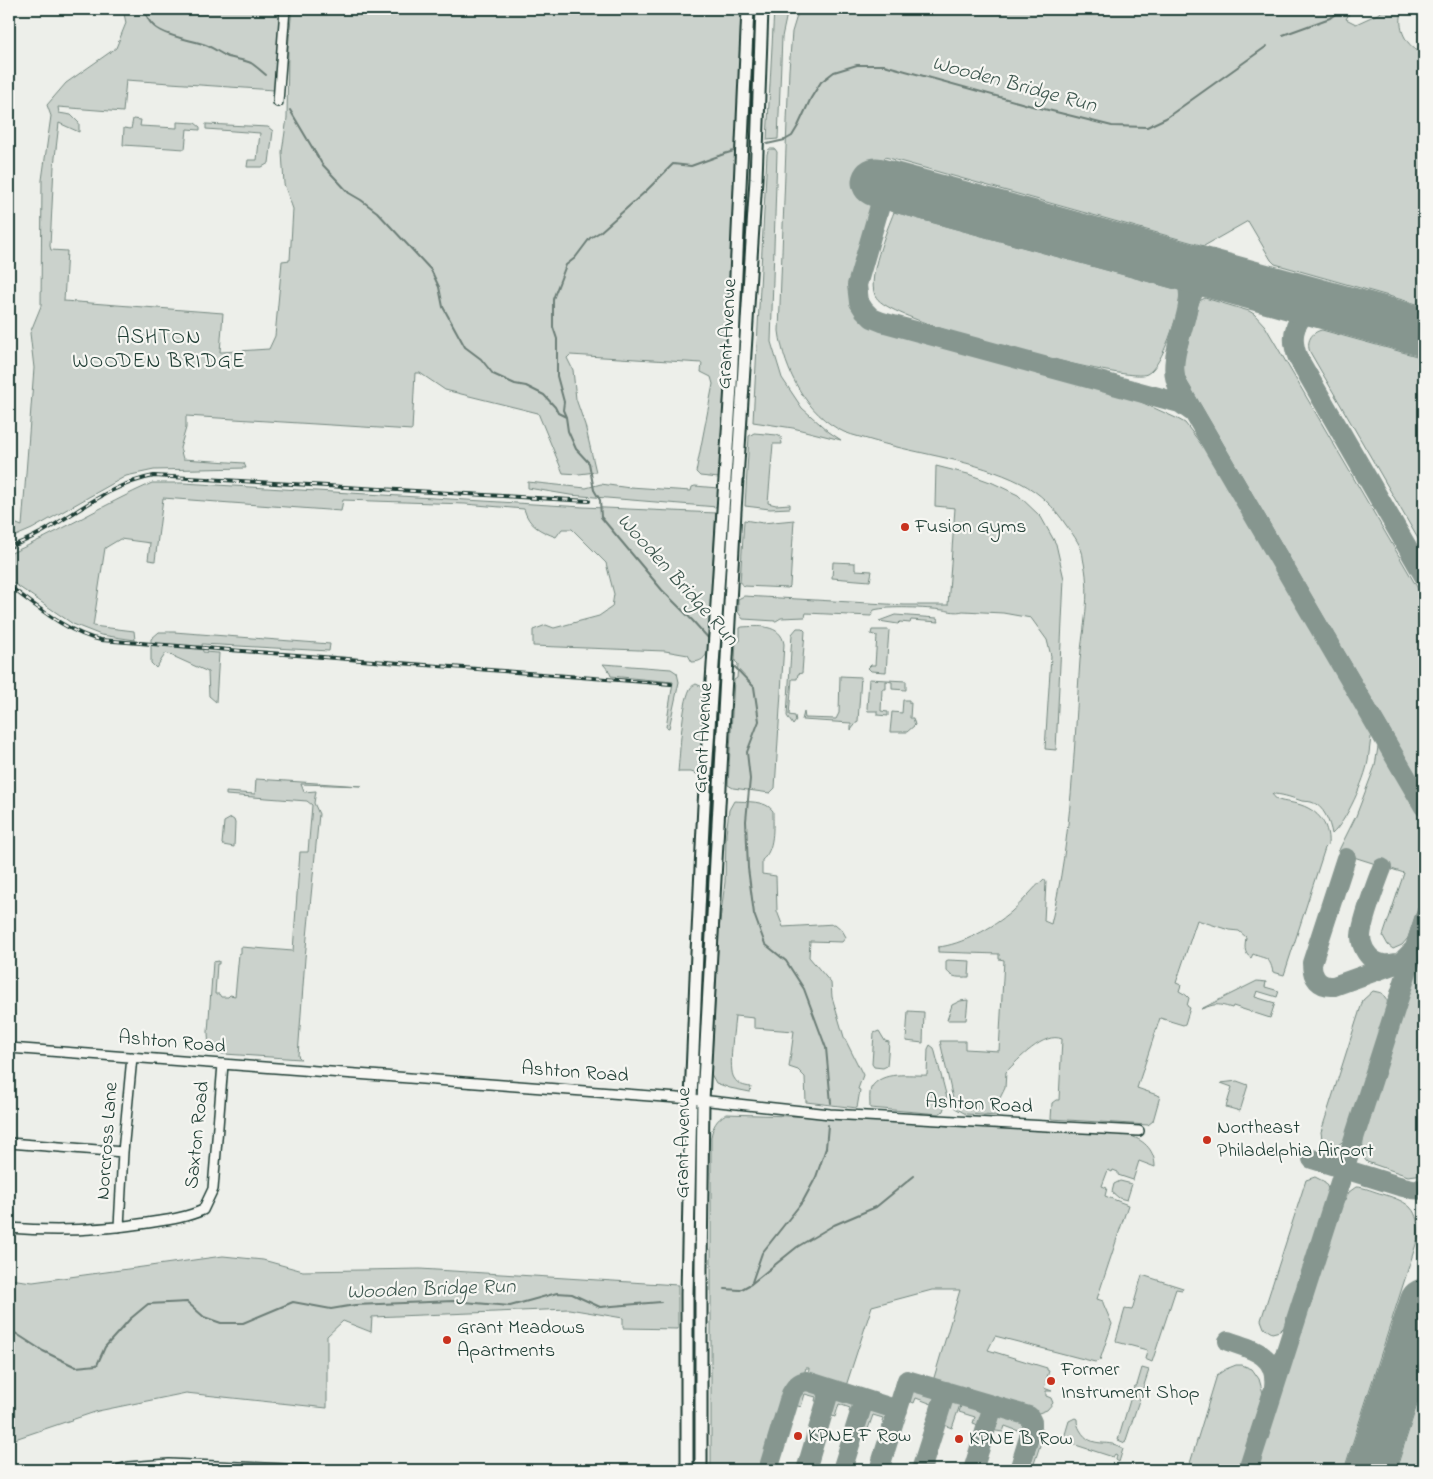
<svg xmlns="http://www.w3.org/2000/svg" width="1433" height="1479" viewBox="0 0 1433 1479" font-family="'Indie Flower',sans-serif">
  <rect width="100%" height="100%" fill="#edefea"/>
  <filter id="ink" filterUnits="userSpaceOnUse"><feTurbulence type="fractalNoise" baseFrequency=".02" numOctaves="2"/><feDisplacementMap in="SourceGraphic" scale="10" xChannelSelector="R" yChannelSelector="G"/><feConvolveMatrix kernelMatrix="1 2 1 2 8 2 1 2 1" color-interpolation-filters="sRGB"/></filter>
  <g filter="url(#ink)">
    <path fill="#cbd2cc" stroke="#758880" d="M123,9H280L274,90L126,80L123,112L58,107L59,113L71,115L79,123V132L59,123L54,166L50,246L51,250L67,251L64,301L223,313L220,352H222L269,349L275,336L282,261L290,260L293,209L284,184L282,152L287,118L288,48L292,9H743L738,146L719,478L700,476L696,472L713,384L711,377L701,372L702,363L570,355L567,358L573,370L576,399L585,425L596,472L579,474L563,473L538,413L445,390L420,373H415L412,430L186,416V428L180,448L183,459L244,463L246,468L154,470L126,476L32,529L9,539V521L22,526L34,368L30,333L41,306L42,180L51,116L47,105L66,83L116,48L126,23Z
      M774,9H788L782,37L778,139L767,140Z
      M799,9H1212L1250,14L1286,12L1295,9H1352L1346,19L1356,24L1380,13L1384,9H1403C1396,28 1406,47 1424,54V306L1275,264L1271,260L1248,221L1204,246L885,157L851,276C848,302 855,318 880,329L1130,397L1176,418L1185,423L1211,457L1373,735L1371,737C1370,745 1369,753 1368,761C1365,779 1346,822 1332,834C1330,823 1324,805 1311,802C1307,801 1303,802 1299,800C1290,797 1281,794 1272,794C1277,802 1284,801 1293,803C1315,807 1330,822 1328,845L1325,848L1284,975L1273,972C1269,955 1266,960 1253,954L1251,958C1243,953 1245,945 1246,937L1239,931L1229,930L1197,920L1176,983L1181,985L1179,991L1186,995L1189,998L1187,1006L1190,1008L1185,1024L1183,1025L1160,1018L1137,1088L1160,1096L1153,1121L1148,1125L1051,1119L1052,1103L1056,1100H1059L1062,1039C1044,1031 1018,1060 1006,1072L1005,1088L993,1112L999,1113L998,1116L966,1114L955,1108L940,1041H965V1049L999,1051L1004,960L999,959V954L938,952V947C961,945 994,927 1011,912C1023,902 1032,889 1044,879L1046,882L1044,921L1051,924C1072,838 1074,748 1080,660C1083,627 1091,596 1084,563C1083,559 1083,555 1082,552C1079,542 1072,533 1066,525C1055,508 1039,492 1021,483C975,460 922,455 874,441C865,438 854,436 844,432C807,415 784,371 779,331L789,70L792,32Z
      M133,119L141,120L140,126L177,128V122L195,123L200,127V130L187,129L185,149L123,145L124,128L131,129Z
      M206,124L268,127L273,131L269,163L262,167H247L248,160H257L260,133L206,129Z
      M769,149H775L777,152L771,342L782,378L802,408L829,432L841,440L793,428L753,422L767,154Z
      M894,212L1179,290L1182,296C1178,313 1163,366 1147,374C1130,383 957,335 931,325C918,320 879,307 875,295C867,277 887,230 894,212Z
      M1205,298L1249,311L1254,314L1265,326L1424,599V789L1186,380L1182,369L1183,361L1199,301Z
      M1322,330L1424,358V549L1310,352C1306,342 1311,332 1322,330Z
      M754,433L777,435L781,437L782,444H773L768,503L776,505L790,504V508L770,509L745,506L749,436Z
      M936,466L968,474L993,483L1018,495L1041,517L1056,544L1064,579L1056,750L1045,749L1051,656L1047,640L1031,618L1003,613L963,611C955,613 950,611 943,610C926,608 889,606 874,610L871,616L806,613L805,617L781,618L776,621L743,619L738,612V599L744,596L904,605H948L955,508L935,506Z
      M528,482L586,488L601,484L630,488V487L691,491L692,487L695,486L718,488L717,507L570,495L528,488Z
      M152,483H183L583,507L716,513L708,651C705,658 701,662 692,662L688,655L665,651L533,646V630L546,625L554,628L599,616L612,607L614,594L606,563L572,529H562L556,537C540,531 529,526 524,509L465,504L343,500L341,511L163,498L155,561L148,560L150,543L120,539L105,548L93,626L134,631L135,640L101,635L73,624L9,580V554C58,533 103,505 152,483Z
      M744,520L763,523L794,520L790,586L788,588L744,586L740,583Z
      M833,562L855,563V570L872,571L870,581L832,578Z
      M895,615L937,618L939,622L911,620L910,623L900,622L898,624L879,621Z
      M742,627C758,626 781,624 784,644L775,788L770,793L733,788L728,785L734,680L737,678L738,664L735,661L736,641H740V628Z
      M797,628H802L805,631L802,673L798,674L797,679H792L789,715L795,716L796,721L793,725L787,716L792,634Z
      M872,630H889L886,672L871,671L868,668L871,665H875L877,636L871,634Z
      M159,632H174L330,644L329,651L202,644L203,652L219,653L216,702L209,696L208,672L166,653L156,668L151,663V639Z
      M603,664L671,669L677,673L679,682L669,728L666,727L673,682L611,676L609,671Z
      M840,676L861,677L858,721L851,730V723L802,720L804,712L805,718L836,719L839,713Z
      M869,679L906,681V690L892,689V682L886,681V689H882L881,711L888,712V716L877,715V711H868L867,708Z
      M696,684L705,688V693L700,775L691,772H678C680,753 682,704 690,689C692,686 692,686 696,684Z
      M903,700H909V703H911L910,718H913L915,725L907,732H890L892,712L902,713Z
      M1378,747H1380L1424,822V890L1408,938L1402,945L1393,949L1388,945L1383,936L1404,873L1338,852L1356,816L1375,766Z
      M256,779L362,786L301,784L304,792L316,791L314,803L319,814L305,958L298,1056L301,1059L209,1053L208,1032L213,962L219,961V964H217L215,994H219L221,997H228L230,995L235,996L239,954L241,953V947L293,951L300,852H308L312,805L307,801L226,795V792L255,794Z
      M734,801C746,802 766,800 773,811C773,827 775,850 762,860V874L776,876L777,911L783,927L835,924L842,930L846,937L842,942L810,941L809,957L831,983L832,997L844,1037L863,1075L858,1089L860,1090L857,1108L806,1102L805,1077L798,1070L789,1067L794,1031L754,1028V1018L735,1016C734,1029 728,1069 734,1078C738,1085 744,1086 751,1087L750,1092L730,1088L716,1083L711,1074L719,929L725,882L726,834L729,810Z
      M231,818L234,820L235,823L234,847L223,845L222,844L224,822Z
      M1424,945V1174L1408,1176L1367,1162C1360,1155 1363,1143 1364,1133Z
      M948,960L970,961L969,977C959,977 953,979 946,970V961Z
      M1257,981L1266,982L1265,987L1279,991L1277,997L1257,991L1255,997L1275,1003L1270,1018L1233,1006L1232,1008C1215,1003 1216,1004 1201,1009Z
      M1373,991L1382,993L1387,1000L1388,1006L1345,1140L1338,1145L1330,1146L1322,1139L1321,1132L1363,1000Z
      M968,1000L966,1020H947L952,1005L960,1001Z
      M908,1011L924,1012L923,1043L906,1041Z
      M879,1031L885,1041L889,1042L887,1066L883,1068L874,1067L872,1064L874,1033Z
      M930,1045L934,1048L947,1098L943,1111L939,1114L870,1108C870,1102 869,1093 871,1088C882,1070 909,1076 927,1075L928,1049Z
      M1237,1081L1248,1085L1240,1111L1226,1107L1232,1087L1221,1083Z
      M726,1114L823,1117L950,1126L1131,1134V1136C1145,1141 1155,1151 1155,1167L1139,1161L1133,1180L1118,1175V1172L1113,1170L1112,1172L1108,1170L1102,1186L1107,1188L1105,1196L1128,1205L1097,1299L1103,1301V1303L1112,1324L1100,1360L1095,1362L995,1336L988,1350L1047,1368V1370L1049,1371L1044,1388L1052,1391H1046V1396L1051,1398L1053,1403L1047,1410L1036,1414L949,1387L933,1381L960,1290H932L872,1306L845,1389L808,1377L809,1368H806L803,1377L796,1380L791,1385L763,1470H711V1137C713,1126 716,1120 726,1114Z
      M1315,1177L1325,1182L1329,1191L1285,1326L1280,1331L1272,1333L1264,1328L1261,1320L1306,1180Z
      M1120,1181L1132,1184L1127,1200L1119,1198L1112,1192L1114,1184Z
      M1356,1187C1365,1187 1374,1192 1383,1194C1410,1203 1419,1208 1418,1238L1344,1470H1257L1342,1205L1349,1192Z
      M223,1256L263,1260L303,1271L420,1269L678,1285V1329L623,1328V1318L569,1309L372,1317L371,1332L343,1321L327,1336V1408L186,1393L98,1411L9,1441V1279L33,1282Z
      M1142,1275L1183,1288L1182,1290L1176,1289L1152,1362L1145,1359L1147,1350L1117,1342L1116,1340L1125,1309L1132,1310Z
      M1236,1365H1242L1252,1369L1259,1379L1263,1393L1239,1470H1188L1217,1375L1226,1369Z
      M1142,1368L1149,1370L1125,1443L1118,1440L1134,1387L1137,1385Z
      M1424,1383V1470H1396Z
      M804,1385L822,1391L824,1396L822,1402L815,1401L816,1397L805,1394L801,1407L795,1405L794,1402C796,1395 797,1388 804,1385Z
      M918,1386L935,1390L939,1396L937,1404H932L916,1398L914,1403L907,1400L910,1390Z
      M841,1396L856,1402L858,1408L853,1414L849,1412L850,1408L839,1404L835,1417L829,1415C828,1407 832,1397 841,1396Z
      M958,1398L962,1399L952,1428L944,1425L941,1421L947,1403Z
      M963,1400L985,1408L986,1416L983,1423L978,1425L973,1423L975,1417L959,1412Z
      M870,1407C878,1407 888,1410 892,1416L890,1423L882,1422L883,1418L873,1415L868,1429L863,1428L862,1424L865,1413Z
      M1003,1413L1024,1419L1028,1422V1429L1024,1433L1005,1426L1003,1432L996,1431L992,1427L993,1421Z
      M1075,1418L1077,1419C1077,1424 1078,1426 1080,1430C1092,1451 1109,1437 1123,1449L1119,1462L1116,1460L1117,1455L1115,1454L1113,1457L1063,1441L1069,1421Z
      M1041,1429L1044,1433L1032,1470H1024L1037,1432Z"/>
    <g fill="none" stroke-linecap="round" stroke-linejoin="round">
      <path stroke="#6c7e77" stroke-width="2" d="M146,9C146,37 190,38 208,46C215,49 221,54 228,57C235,59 244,60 251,63C256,66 261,71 266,75
        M1283,35L1330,18L1342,9
        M290,110L322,164L349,193L361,200L377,212L431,270L439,287L443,307L465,347L481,359L493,374L515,384L526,386L544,395L555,407L558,413L566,417
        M767,144L785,140L792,136L798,126L811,98L821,82L834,72L857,65H884L1032,106L1112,126L1147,127L1166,118L1267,46
        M711,641L692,620L662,590L601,517L600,500L594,490L589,463L576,449L568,431L566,417L563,410L564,402L557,376V339L553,327V299L566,265L575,258L590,238L600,232L646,191L673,164L691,166L724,154L734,151
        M731,663L754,687L759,721L747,752L750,779L746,821L748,868L754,914L765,944L786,961L804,989L826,1048L831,1103
        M752,1282L762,1253L803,1201L816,1177L826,1148L828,1125
        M725,1289L740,1290L751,1284L797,1247L834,1225L876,1207L914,1176
        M9,1329L43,1351L76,1367L97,1365L105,1347L130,1319L148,1304L187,1302L204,1317L221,1323H243L293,1302L331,1309L355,1305L453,1301L510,1306L557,1293L572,1294L600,1307L661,1302"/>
      <path stroke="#86968f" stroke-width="20" d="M886,185L857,285L859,302L864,310L872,318L882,322L1180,403L1194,413
        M1160,260C1166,262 1173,265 1178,269C1209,297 1163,348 1177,384L1424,807
        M1188,304C1195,283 1206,278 1227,279
        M1344,310C1337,309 1328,306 1320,308C1294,314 1289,336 1298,358L1424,576
        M1346,858L1312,963C1312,978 1319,987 1334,986L1401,962L1415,948
        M1382,868C1376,884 1362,920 1361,936C1361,945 1366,954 1373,960C1381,965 1387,965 1396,963
        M1312,1159L1399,1186L1412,1189L1424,1190
        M1228,1341C1252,1349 1278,1355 1274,1387
        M768,1470L791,1394C795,1387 798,1382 807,1381L898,1410
        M806,1470L830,1389
        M842,1470L864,1400
        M879,1470L907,1380L1029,1416L1032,1422V1428L1019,1470
        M921,1470L946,1391
        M973,1470L993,1406
        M1248,1470L1424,919"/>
      <path stroke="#86968f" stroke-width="49" d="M876,182L1424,332
        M1370,1470L1424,1303"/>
      <defs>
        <path id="minor" d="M278,102L285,9
          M9,1048L691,1099L830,1114L1139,1131
          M9,1143L123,1152
          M119,1227L123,1152L132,1057
          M9,1228C54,1232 102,1230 147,1223C166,1220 185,1218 203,1210L213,1189L223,1064
          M117,1470L128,1467L169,1464L311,1470"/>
        <path id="major" d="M687,1470V1294L691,1099L697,953L704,805L731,386L748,9
          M701,1470V1268L703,1100L735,511L756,179L762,9"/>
      </defs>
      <use href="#minor" stroke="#1f3d34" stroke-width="12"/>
      <use href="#major" stroke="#1f3d34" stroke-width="15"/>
      <use href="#minor" stroke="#f6f6f2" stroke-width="9"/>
      <use href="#major" stroke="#f6f6f2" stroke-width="11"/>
      <defs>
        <path id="rail" d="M9,547C60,530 99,486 154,476L589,501
          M9,586C35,605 69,634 101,640L671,684"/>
      </defs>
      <use href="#rail" stroke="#1f3d34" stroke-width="4"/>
      <use href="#rail" stroke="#f6f6f2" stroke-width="2" stroke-dasharray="5.5" stroke-linecap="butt"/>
    </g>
  </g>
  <g fill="#c8321e" stroke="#f6f6f2" stroke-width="2">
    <circle cx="905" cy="527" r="5"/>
    <circle cx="1207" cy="1140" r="5"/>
    <circle cx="447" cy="1340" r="5"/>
    <circle cx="1051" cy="1381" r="5"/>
    <circle cx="798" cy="1436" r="5"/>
    <circle cx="959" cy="1439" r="5"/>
  </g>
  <g text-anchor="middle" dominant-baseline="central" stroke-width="4.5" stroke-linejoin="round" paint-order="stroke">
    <g font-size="20" fill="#1f3d34" stroke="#f6f6f2">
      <text transform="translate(728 334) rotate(-87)">Grant Avenue</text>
      <text transform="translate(704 738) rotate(-87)">Grant Avenue</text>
      <text transform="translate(172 1043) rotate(5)">Ashton Road</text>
      <text transform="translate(575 1073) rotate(4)">Ashton Road</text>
      <text transform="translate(979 1105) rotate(3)">Ashton Road</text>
      <text transform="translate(198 1135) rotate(-84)">Saxton Road</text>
      <text transform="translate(108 1141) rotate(-86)">Norcross Lane</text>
      <text transform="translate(684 1143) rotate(-89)">Grant Avenue</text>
    </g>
    <g font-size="20" fill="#1f3d34" stroke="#f6f6f2" text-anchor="start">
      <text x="915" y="527">Fusion Gyms</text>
      <text x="1217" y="1128">Northeast<tspan x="1217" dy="23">Philadelphia Airport</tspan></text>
      <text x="457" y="1328">Grant Meadows<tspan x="457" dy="23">Apartments</tspan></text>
      <text x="1061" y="1370">Former<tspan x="1061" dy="23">Instrument Shop</tspan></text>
      <text x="808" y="1436">KPNE F Row</text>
      <text x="969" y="1439">KPNE B Row</text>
    </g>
    <g font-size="21" font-style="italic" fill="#3f5850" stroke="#f6f6f2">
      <text transform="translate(1014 85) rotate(15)">Wooden Bridge Run</text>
      <text transform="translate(677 580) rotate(48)">Wooden Bridge Run</text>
      <text transform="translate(431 1290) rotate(-2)">Wooden Bridge Run</text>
    </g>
    <g font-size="21" letter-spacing="1" fill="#1f3d34" stroke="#f6f6f2">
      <text x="159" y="338">ASHTON<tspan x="159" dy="24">WOODEN BRIDGE</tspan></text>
    </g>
  </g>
  <rect width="1433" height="1479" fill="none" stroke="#f6f6f2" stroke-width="30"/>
  <rect x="15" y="15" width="1403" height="1449" fill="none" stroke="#1f3d34" stroke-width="2" filter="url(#ink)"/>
</svg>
